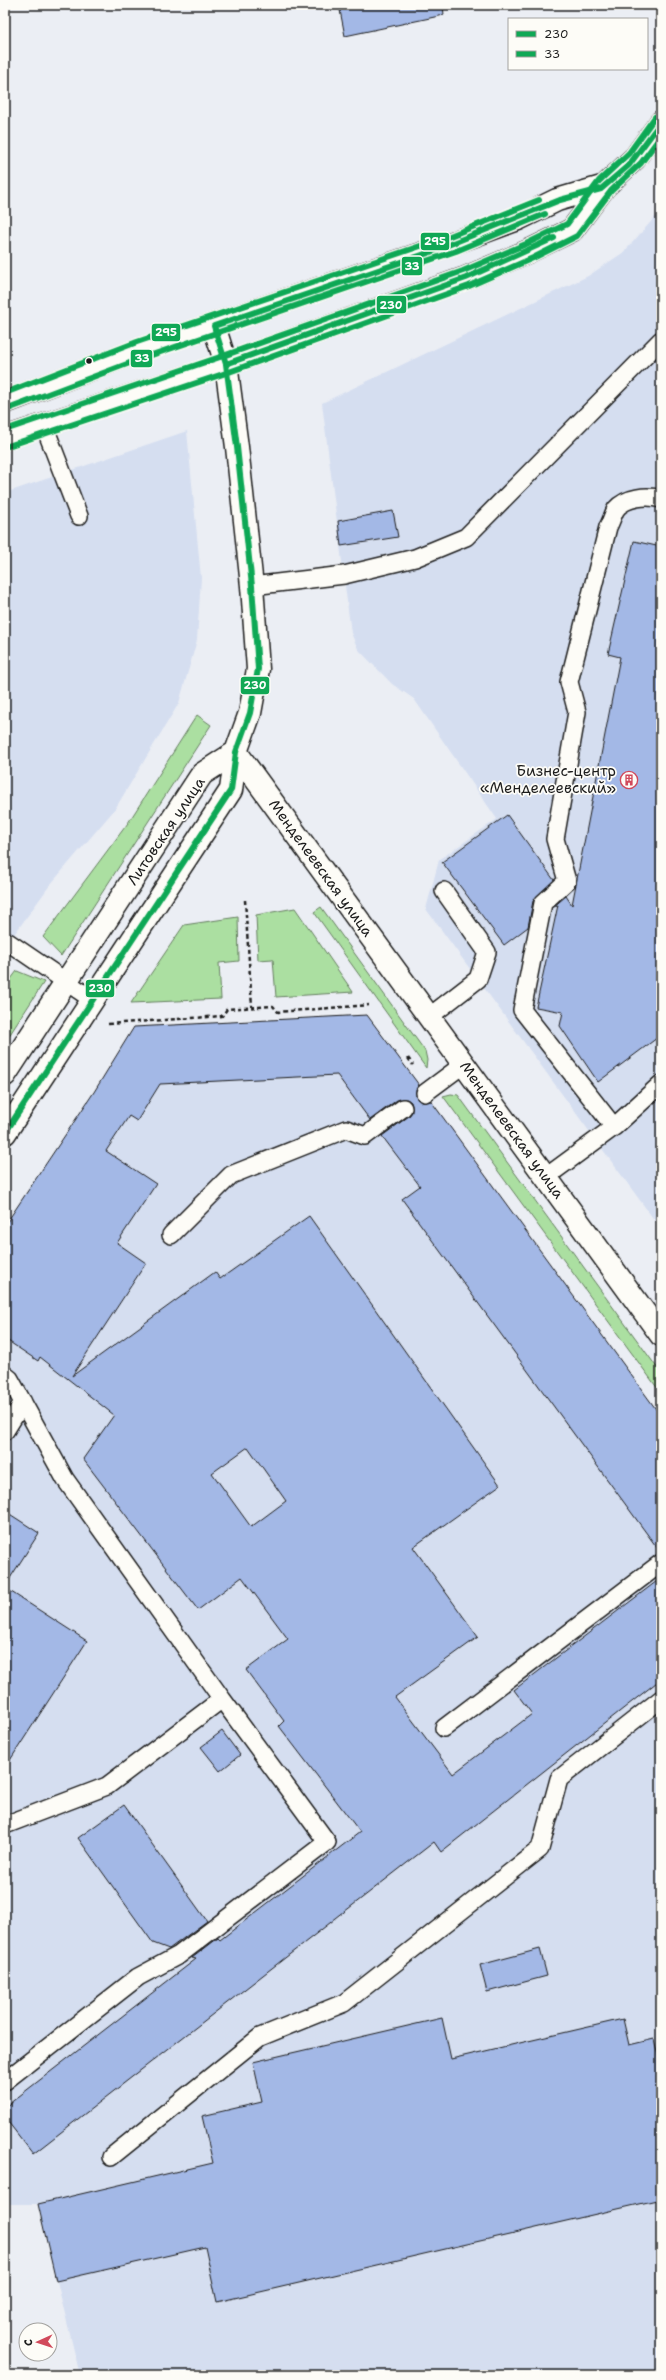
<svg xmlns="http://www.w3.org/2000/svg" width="666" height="2380" viewBox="0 0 666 2380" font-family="'Shantell Sans',sans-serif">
  <rect width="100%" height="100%" fill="#ebeef4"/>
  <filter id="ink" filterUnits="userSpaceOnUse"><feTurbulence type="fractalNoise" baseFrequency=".025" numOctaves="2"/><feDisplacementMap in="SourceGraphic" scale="8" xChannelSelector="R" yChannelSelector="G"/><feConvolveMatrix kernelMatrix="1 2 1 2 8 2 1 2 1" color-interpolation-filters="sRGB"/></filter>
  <g filter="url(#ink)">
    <path fill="#d5def0" d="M657,215L661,216V1229L426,909L439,860L497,819L414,699L392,684L358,649L351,633L322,403L588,276L624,252Z
      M187,431L201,578L197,640L179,703L115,809L50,885L5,947V493Z
      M367,1015L661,1416V2375H80L38,2204H5V1225L94,1092L134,1027Z"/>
    <path fill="#abdfa1" stroke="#647e5e" d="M197,715L211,725L61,956L43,937L128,823Z
      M321,907L425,1051L427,1060L426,1068L314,912Z
      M295,908L353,992L276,997L273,959L258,960L256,915Z
      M238,917L239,961L219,963L221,999L131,1003L184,925Z
      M17,971L44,982L5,1042V987Z
      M451,1094L458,1095L661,1373V1393L443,1096Z"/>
    <path fill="#a3b8e6" stroke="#1c1c1c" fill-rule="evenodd" d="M339,5H443L444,15L345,36Z
      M393,511L398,537L341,546L338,521Z
      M634,541L661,547V1035L598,1082L560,1026L563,1012L536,1007L558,905L552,908L566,896L572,905L620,657L608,654Z
      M507,815L554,880L533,901L528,927L504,945L442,862Z
      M367,1015L419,1085L416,1089L417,1099L421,1102L431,1101L661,1416V1553L402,1199L420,1186L382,1136L409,1116L412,1112L411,1102L407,1099L397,1100L370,1120L337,1075L160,1084L137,1121L129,1116L106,1151L156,1184L117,1243L146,1263L72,1376L215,1272L220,1279L309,1216L500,1485L413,1547L478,1637L395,1697L453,1774L532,1714L514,1690L661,1578V1679L441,1852L434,1842L33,2154L5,2118V2107L196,1959L192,1958L218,1938L220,1940L360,1832L279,1726L284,1721L246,1670L288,1639L242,1577L198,1610L83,1459L114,1415L40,1357L38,1361L5,1339V1225L94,1092L134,1027ZM248,1447L286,1501L251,1527L212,1473Z
      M5,1511L39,1533L5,1586Z
      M5,1588L87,1641L5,1768Z
      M222,1731L240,1755L220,1771L201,1747Z
      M124,1805L207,1921L169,1949L153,1943L78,1838Z
      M540,1949L547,1976L487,1992L480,1965Z
      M442,2018L451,2059L623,2019L629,2045L654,2039L661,2068V2199L217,2302L205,2247L56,2281L38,2204L213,2163L202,2116L262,2102L253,2062Z"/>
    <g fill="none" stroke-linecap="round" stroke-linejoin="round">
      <defs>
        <path id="lane" d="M44,425L79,516
          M252,586L344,575L415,558L466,537L661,340
          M8,942L93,1000
          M429,1017L478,979L487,952L444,891
          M425,1093L464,1064
          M614,1127L522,1010L543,903L567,881L555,839L577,712L569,682L608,527C611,522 613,514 616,509C626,497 647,495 661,499
          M546,1177L614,1127L661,1084
          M171,1235L231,1175L346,1129L365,1136L403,1108
          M5,1375L10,1379L65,1479L222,1699L107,1786L5,1825
          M5,1431L23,1402
          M444,1728L661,1563
          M5,2081L138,1977L179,1955L327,1842L222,1699
          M111,2157L260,2037L344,2003L540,1849L559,1779L661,1699"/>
        <path id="street" d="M236,752L661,1335"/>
        <path id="secondary" d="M5,402L140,350L453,243L518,219L557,200L605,186
          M5,438L226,364L466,278L529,251L572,230L605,186L635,158L661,122
          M5,1075L202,774L236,752
          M5,1133L231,790L236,752L250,713L258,669L252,586L237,447L226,364L214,326"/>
      </defs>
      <use href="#lane" stroke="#1c1c1c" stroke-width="20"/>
      <use href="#street" stroke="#1c1c1c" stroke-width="25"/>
      <use href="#secondary" stroke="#1c1c1c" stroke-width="25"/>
      <path stroke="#1c1c1c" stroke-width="2.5" stroke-dasharray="4 3" stroke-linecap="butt" d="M245,900L252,1007
        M108,1024L222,1016L227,1009L273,1006L278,1012L369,1005
        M408,1058L413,1065"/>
      <use href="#lane" stroke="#fdfcf7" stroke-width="17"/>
      <use href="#street" stroke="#fdfcf7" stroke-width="22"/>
      <use href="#secondary" stroke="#fdfcf7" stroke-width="22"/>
      <defs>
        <path id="bus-1" d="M226,364L466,278L554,238
          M5,1133L231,790L236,752L250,713L258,669L252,586L237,447L226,364L214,326L428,253L560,200L601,189L629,165L661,122"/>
        <path id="bus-2" d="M8,409L143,358L456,251L545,214
          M8,446L229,372L469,286L533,258L577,236L611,191L641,163L661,136"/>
        <path id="bus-3" d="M5,393L137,342L450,236L539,200
          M5,430L223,356L463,271L526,244L567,224L599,181L629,153L655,117"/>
      </defs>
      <use href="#bus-1" stroke="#fdfcf7" stroke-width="9"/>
      <use href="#bus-2" stroke="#fdfcf7" stroke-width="9"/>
      <use href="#bus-3" stroke="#fdfcf7" stroke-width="9"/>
      <use href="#bus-1" stroke="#10a855" stroke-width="6"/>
      <use href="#bus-2" stroke="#10a855" stroke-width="6"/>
      <use href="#bus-3" stroke="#10a855" stroke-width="6"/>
    </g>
  </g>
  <defs>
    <symbol id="building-ring" viewBox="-11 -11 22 22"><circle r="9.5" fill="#fdfcf7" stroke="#d1495b" stroke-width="1.5"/><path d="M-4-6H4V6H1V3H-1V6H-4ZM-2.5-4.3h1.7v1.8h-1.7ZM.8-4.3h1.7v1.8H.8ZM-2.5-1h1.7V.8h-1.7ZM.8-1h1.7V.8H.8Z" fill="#d1495b"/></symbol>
  </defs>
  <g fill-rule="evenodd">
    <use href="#building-ring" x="619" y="770" width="20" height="20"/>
  </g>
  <circle fill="#1c1c1c" stroke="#fdfcf7" stroke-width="1.5" cx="89" cy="361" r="3.5"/>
  <g text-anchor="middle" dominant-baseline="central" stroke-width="3.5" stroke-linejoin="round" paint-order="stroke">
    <g font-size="15" fill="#1c1c1c" stroke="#fdfcf7" text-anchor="end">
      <text x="616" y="771">Бизнес-центр<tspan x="616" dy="17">«Менделеевский»</tspan></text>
    </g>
    <g font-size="15" fill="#1c1c1c" stroke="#fdfcf7">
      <text transform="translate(166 831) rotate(-56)">Литовская улица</text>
      <text transform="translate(321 868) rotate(54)">Менделеевская улица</text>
      <text transform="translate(512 1130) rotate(54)">Менделеевская улица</text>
    </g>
  </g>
  <g stroke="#fdfcf7" stroke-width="1.5">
    <rect x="420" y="232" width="30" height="19" rx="4" fill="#10a855"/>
    <rect x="401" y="256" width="22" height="20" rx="4" fill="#10a855"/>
    <rect x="376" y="295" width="31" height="19" rx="4" fill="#10a855"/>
    <rect x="151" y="323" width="30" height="19" rx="4" fill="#10a855"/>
    <rect x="130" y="349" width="23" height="19" rx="4" fill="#10a855"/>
    <rect x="240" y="676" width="30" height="19" rx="4" fill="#10a855"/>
    <rect x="85" y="979" width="30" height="19" rx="4" fill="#10a855"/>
  </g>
  <g font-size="11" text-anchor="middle" font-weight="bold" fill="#fff">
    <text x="435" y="245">295</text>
    <text x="412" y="270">33</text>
    <text x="391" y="309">230</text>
    <text x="166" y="336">295</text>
    <text x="142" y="362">33</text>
    <text x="255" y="689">230</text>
    <text x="100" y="992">230</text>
  </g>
  <rect width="666" height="2380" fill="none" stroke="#fdfcf7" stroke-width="20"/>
  <rect x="10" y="10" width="646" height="2360" fill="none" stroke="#1c1c1c" stroke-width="1.5" filter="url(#ink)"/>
  <rect x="508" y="18" width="140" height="52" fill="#fdfcf7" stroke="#a3a29f"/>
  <rect x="516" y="31" width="20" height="6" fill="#10a855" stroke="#a3a29f"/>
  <text x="544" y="38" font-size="12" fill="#1c1c1c">230</text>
  <rect x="516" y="51" width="20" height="6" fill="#10a855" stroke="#a3a29f"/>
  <text x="544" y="58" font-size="12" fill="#1c1c1c">33</text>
  <g transform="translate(38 2342) rotate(267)"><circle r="19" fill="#fdfcf7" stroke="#a3a29f"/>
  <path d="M0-3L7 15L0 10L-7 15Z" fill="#d1495b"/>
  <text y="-6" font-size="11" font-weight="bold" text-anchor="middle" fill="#1c1c1c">С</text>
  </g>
</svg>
